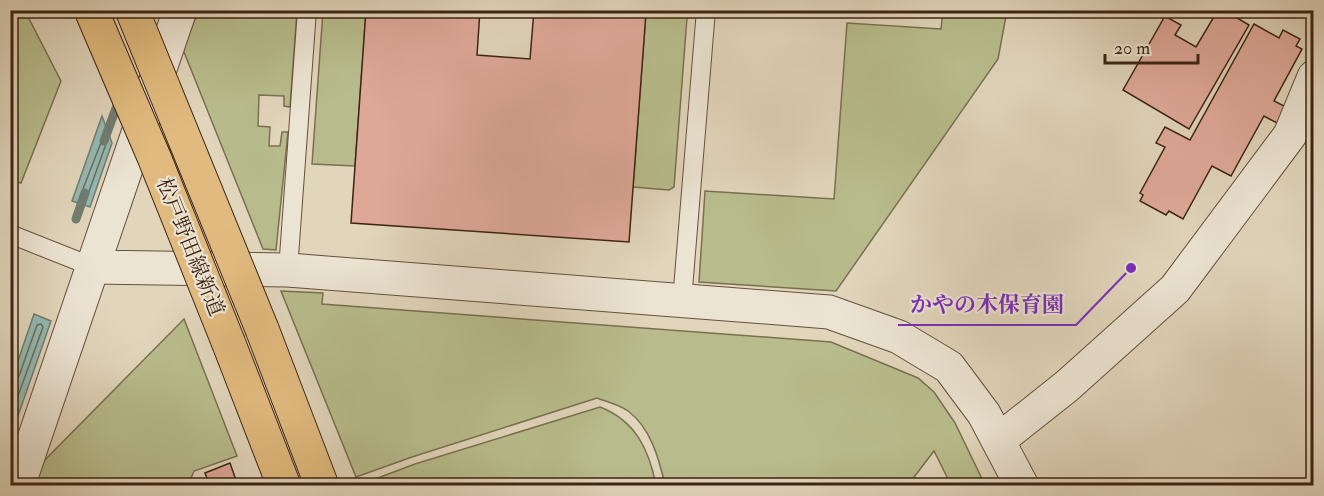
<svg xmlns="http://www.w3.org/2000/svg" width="1324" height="496" viewBox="0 0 1324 496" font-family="'IM FELL Double Pica','Noto Serif JP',serif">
  <rect width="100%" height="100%" fill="#e1d5bb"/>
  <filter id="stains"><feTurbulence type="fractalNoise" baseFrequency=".00333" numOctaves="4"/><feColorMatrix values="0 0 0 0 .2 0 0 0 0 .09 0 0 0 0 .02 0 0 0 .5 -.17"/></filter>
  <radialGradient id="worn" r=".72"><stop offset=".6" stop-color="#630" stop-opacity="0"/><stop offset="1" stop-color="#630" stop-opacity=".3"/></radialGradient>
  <path fill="#b8bc8c" stroke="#7a7050" stroke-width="1.5" d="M11,10L25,11L61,81L21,183L11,180Z
    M199,11H297L290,107L284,106V96L259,95L258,126L270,127L269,146H280L282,132H288L276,250L263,249L182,47Z
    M323,11H366L355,166L312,164Z
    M646,11H683L687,18L674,187L669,190L633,187Z
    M943,11H1007L998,59L836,291L699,282L705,191L834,199L847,23L941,29Z
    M281,291L323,293L322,304L831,342L918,378L934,392L955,423L985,485H951L934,451L908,485H665C659,459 651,428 628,411C618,404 607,402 597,398L412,457L356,477Z
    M184,319L237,456L194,471L188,485L29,486L35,470Z
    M600,407C636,421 649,450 656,485H359L415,464Z"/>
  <path fill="#94b8b1" stroke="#717d72" stroke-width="1.5" d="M102,116L112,143L90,207L72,201Z
    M34,314L51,321L11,436V381Z"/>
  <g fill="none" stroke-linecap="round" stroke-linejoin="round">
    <path stroke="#686e62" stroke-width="1.5" d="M102,140L105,141L106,144L87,197L83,198L81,194Z
      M10,380L19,376L37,325L41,324L43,327L10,418"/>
    <path stroke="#717d72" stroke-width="9" d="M104,141L119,100
      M76,219L85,193"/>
  </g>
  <path fill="#dea898" stroke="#3c2413" stroke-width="1.5" d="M366,10H480L477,55L530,59L534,10H607L646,13L629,242L351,223Z
    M1218,10H1224L1249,25L1189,129L1123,90L1165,16L1181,25L1175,35L1196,47Z
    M1254,24L1279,38L1283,30L1300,39L1296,46L1302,49L1274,101L1286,107L1277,123L1264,116L1231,176L1212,166L1183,219L1169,211L1166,215L1140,201L1143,195L1140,193L1165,147L1156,143L1165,127L1190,140Z
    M230,463L237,483L230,486H210L205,473Z"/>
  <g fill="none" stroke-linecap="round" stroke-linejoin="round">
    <defs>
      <path id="service" d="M10,234L93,267
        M288,270L307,10
        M682,301L706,10"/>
      <path id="minor" d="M93,267L288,270L829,312L899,337L949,367L984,414L1022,486
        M999,440L1067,386L1175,289L1290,135L1314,77
        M18,486L180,10"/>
      <path id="primary" d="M262,329L322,486
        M229,344L284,486"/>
    </defs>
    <use href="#service" stroke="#65503d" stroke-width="20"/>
    <use href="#minor" stroke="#65503d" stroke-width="35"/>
    <use href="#primary" stroke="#3c2413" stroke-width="35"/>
    <use href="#service" stroke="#ece4d3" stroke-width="18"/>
    <use href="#minor" stroke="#ece4d3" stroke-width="33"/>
    <use href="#primary" stroke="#e0ba7e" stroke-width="33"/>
    <defs>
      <path id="primary-bridge" d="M91,10L154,157L229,344
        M132,10L262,329"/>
    </defs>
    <use href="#primary-bridge" stroke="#3c2413" stroke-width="35" stroke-linecap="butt"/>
    <use href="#primary-bridge" stroke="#e0ba7e" stroke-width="33"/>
  </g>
  <g text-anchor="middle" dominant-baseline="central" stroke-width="4.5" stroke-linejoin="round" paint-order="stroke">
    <g font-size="21" fill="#3c2413" stroke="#ece4d3">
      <text transform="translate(190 247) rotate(68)">松戸野田線新道</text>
    </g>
  </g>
  <path fill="none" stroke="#7b2cbf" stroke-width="2" d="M1131 268L1076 325H898"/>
  <circle fill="#7b2cbf" stroke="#ece4d3" stroke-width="2" cx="1131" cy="268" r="6"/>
  <g font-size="22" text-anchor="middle" font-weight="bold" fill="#7b2cbf" stroke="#ece4d3" stroke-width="4.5" stroke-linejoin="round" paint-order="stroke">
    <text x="987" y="312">かやの木保育園</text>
  </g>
  <rect width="1324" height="496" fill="none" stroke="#e1d5bb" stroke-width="36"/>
  <rect x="12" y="12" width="1300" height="472" fill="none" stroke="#3c2413" stroke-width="3"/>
  <rect x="18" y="18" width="1288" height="460" fill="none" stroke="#3c2413" stroke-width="1.5"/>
  <path d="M1105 54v9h93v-9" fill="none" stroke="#3c2413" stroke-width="3"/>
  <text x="1114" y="54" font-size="18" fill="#3c2413" stroke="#ece4d3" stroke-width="4.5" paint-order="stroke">20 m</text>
  <rect width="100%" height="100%" filter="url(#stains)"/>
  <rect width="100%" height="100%" fill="url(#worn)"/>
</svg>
